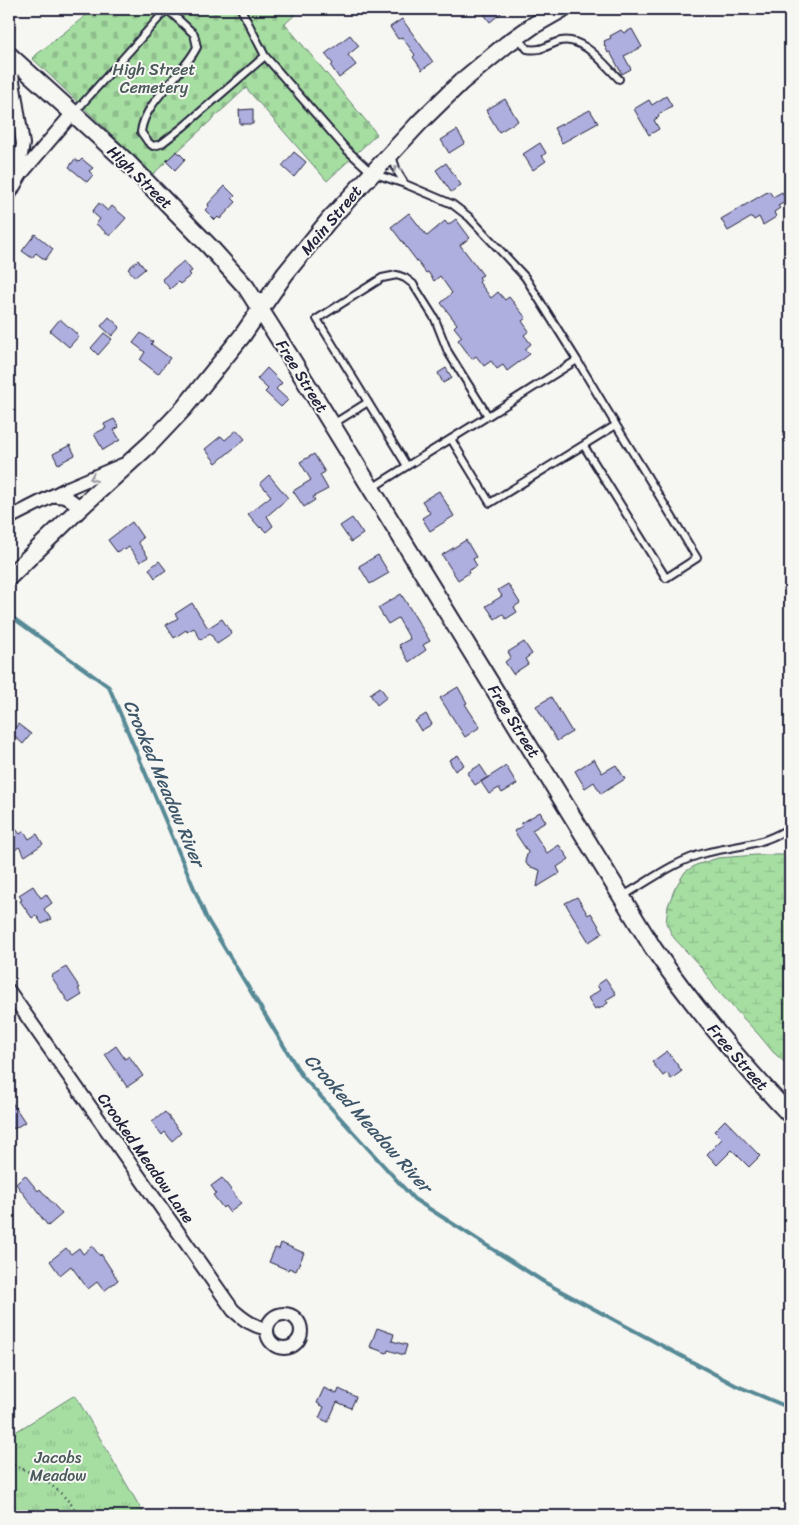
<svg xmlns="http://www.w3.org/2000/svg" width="799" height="1525" viewBox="0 0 799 1525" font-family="Sriracha,sans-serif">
  <defs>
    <pattern id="wetland-marsh" width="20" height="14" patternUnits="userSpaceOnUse" patternTransform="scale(1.25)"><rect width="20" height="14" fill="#a6dea2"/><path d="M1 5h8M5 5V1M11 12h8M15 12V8" fill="none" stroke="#8fbe8c"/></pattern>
    <pattern id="cemetery-stones" width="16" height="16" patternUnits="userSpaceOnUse" patternTransform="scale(1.25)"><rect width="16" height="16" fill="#a6dea2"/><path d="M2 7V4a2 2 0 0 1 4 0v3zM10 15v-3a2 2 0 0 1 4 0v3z" fill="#8fbe8c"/></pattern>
    <pattern id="park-tufts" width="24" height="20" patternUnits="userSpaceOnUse" patternTransform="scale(1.25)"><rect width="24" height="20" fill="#a6dea2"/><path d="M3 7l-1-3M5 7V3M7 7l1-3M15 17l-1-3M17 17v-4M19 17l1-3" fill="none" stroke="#8fbe8c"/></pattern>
  </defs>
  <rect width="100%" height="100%" fill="#f6f6f2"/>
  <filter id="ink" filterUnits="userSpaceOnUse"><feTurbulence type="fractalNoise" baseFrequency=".02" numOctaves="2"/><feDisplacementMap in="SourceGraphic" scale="10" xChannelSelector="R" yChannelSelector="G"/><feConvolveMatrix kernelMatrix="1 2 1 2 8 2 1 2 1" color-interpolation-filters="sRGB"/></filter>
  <g filter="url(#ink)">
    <path fill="url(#wetland-marsh)" stroke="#64806e" d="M756,855H790V1067L773,1052L759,1035L717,990L701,967L674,938L666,923L668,906L675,888L685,872L696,865L718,858Z"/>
    <path fill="url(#cemetery-stones)" stroke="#64806e" d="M94,9H301L285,24L377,134L327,181L246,88L153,174L32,58Z"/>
    <path fill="url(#park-tufts)" stroke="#64806e" d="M75,1395L145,1516H9V1436Z"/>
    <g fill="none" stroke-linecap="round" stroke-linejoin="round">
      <path stroke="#578996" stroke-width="4" d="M9,615L109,687L207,919L302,1076L414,1199L544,1282L735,1385L790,1408"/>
    </g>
    <path fill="#aeaedf" stroke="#22223b" d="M480,9H506L490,22Z
      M402,19L433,62L422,70L413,57L415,55L402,37L398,39L390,27Z
      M632,29L642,47L624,56L631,69L622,74L610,52L608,53L604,44L605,43L604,41L611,38L610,36L621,30L624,33Z
      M350,35L359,46L348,55L356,65L339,78L331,66L333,64L325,54Z
      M666,96L672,106L658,115L659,117L654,120L659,129L649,135L634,109L649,100L652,105Z
      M505,99L518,121L499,132L486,110Z
      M253,109V124H240L239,110Z
      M590,110L598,123L562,143L554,128Z
      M457,130L465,143L449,153L441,140Z
      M540,143L546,153L542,156L546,161L533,170L523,154Z
      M177,151L185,159L175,170L166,161Z
      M294,152L306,162L294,177L282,166Z
      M75,159L79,162L82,159L93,168L89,171L93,175L87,182L69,167Z
      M446,163L461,185L451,192L436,170Z
      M225,186L235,196L232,198L236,202L220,219L218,217L215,220L205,210L209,206L208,204Z
      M769,191L773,197L782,192L787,201L778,206L780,208L774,212L776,217L763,225L759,217L754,220L752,217L728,231L721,219Z
      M99,203L108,211L112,206L126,218L110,236L96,224L100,219L92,212Z
      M409,213L427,236L445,221L448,225L456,219L470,238L460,245L483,275L479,277L481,280L479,282L491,298L498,292L505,300L509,297L526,318L522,321L529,331L524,335L531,344L525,349L530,354L507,371L503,365L497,369L491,361L484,366L476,356L472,359L458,340L462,337L454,327L457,324L441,303L452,293L440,276L434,281L428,272L426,273L391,227Z
      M35,234L53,249L45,260L36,253L32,258L22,251Z
      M138,260L145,269L135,277L128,269Z
      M184,261L192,271L189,273L191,275L180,284L178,282L170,289L162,279Z
      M109,317L120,327L112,336L101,326Z
      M60,319L79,336L69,347L50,331Z
      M104,333L112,339L98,355L91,348Z
      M141,333L153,342L151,344L170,358L158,374L140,360L145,352L133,343Z
      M267,368L282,383L276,389L288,400L281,407L265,392L268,389L257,379Z
      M446,368L452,378L443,383L438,373Z
      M114,419L119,427L114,430L120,440L103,450L94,434L106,428L104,424Z
      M237,430L245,439L216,463L205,449L221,436L225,440Z
      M70,445L75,455L58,464L53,454Z
      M314,454L325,472L320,475L328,489L313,497L315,500L304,507L293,491L311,480L300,462Z
      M269,475L288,498L267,516L273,526L266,532L261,527L260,528L248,514L271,496L260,483Z
      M439,491L454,516L430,531L422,518L430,513L422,501Z
      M352,518L363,534L351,542L340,526Z
      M132,522L143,538L138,542L148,557L140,562L129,547L125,550L123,548L117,552L108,540Z
      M466,540L476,557L473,559L477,566L468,571L469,573L458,580L442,555Z
      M378,555L389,573L370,584L359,566Z
      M159,561L166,570L155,578L149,569Z
      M508,584L520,603L514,607L517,612L506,619L503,614L495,619L486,606L502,596L498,590Z
      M401,594L430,641L423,645L426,650L409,662L399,645L410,639L409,637L398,618L388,624L378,608Z
      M192,603L208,628L222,619L232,634L217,644L210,633L201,640L194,628L187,632L186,630L174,638L166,625L178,618L175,614Z
      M524,642L532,654L525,659L528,664L513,674L505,662L511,657L508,652Z
      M380,687L387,697L377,705L370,694Z
      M458,687L467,703L465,704L480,727L465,737L440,698Z
      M551,697L572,732L557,741L536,706Z
      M426,714L432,724L421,731L415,721Z
      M18,724L31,734L23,744L11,733Z
      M458,755L464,765L455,771L449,760Z
      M594,759L602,773L616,765L625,779L601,794L594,782L585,788L575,771Z
      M480,765L488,777L475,785L467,773Z
      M506,766L517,784L502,793L499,788L489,794L481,782Z
      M540,812L546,822L532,830L547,853L559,845L569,859L557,867L560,873L537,887L540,870L528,866L525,861L528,852L514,831L522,826L520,824Z
      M16,829L20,834L24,831L29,839L37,834L43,844L25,856L19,847L12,852L9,847V834Z
      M33,886L41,898L46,894L52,903L44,909L51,919L42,924L36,915L32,918L20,901L22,900L19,895Z
      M577,897L588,915L591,913L603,933L589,942L565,903Z
      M66,967L80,988L78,989L82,995L69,1003L51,976Z
      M606,979L616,994L606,1000L608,1003L599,1009L598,1007L595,1009L588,998L600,990L597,985Z
      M116,1046L125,1059L129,1056L143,1076L127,1087L105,1054Z
      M667,1051L682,1071L671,1079L667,1073L663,1076L652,1062Z
      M9,1098L25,1122L14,1129L9,1121Z
      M165,1112L181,1133L172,1141L165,1132L162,1135L152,1122Z
      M725,1120L760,1156L749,1167L732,1150L717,1165L707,1154L722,1139L714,1131Z
      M25,1175L38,1191L40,1189L62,1214L48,1226L16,1184Z
      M222,1178L241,1203L229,1212L225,1206L223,1208L213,1195L216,1193L211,1186Z
      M281,1243L304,1253L296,1271L289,1268L288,1270L269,1262L275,1248L279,1249Z
      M92,1246L100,1256L101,1254L118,1280L104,1291L97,1282L88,1289L71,1266L60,1275L50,1261L66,1248L71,1254L79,1248L83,1254Z
      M377,1328L394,1334L392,1341L407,1345L404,1355L388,1350L387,1353L370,1347Z
      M324,1388L337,1394L339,1389L356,1397L351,1408L337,1402L328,1422L319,1418L324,1407L317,1403Z"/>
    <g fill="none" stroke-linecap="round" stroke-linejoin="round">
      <defs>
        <path id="lane" d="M241,9L265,56L346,149L372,173L405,184L397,171L392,156
          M518,37L527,49C541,51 544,47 557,42C581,33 604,64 619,79
          M74,113L167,9L194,34L197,47C184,74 144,102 141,132L148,142L153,146L161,144L183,127L265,56
          M405,184L452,204L469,217L525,277L577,360L488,416L448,352L435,319L413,284L405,278L397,275L382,278L317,319L407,466L488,416
          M333,424L368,402
          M451,439L490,503L616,425L577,360
          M584,446L666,578L697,558L616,425
          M372,488L407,466
          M623,896C649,881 675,861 705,853C736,845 757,847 786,830"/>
        <path id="street" d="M9,56L23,144L16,182
          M9,195L21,174L73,113
          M56,496C67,496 72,500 80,508
          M9,518L70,487L122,465
          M9,991L233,1310C244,1320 253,1326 267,1329
          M267 1331a17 17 0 1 1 34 0a17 17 0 1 1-34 0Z"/>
        <path id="secondary" d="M9,55L129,164L210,247L246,287L291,358L653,948C696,1010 739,1061 790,1115
          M9,577L80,508L151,443L184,408L242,336L285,274L329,220L420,122L461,82L507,44L534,25L562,9"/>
      </defs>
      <use href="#lane" stroke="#22223b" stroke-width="10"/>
      <use href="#street" stroke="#22223b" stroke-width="16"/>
      <use href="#secondary" stroke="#22223b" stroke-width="20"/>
      <path stroke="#22223b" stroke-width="2.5" stroke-dasharray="1 4" stroke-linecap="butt" d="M9,1463C39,1475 61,1488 80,1516"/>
      <use href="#lane" stroke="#f6f6f2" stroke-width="6"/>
      <use href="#street" stroke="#f6f6f2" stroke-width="12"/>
      <use href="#secondary" stroke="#f6f6f2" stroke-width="16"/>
    </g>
    <defs><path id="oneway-chevron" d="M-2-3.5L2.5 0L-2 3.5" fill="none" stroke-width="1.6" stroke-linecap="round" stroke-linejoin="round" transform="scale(1.25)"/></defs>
    <g stroke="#9797a0">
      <use href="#oneway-chevron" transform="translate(397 169) rotate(-114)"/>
      <use href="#oneway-chevron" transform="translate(93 478) rotate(157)"/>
    </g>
  </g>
  <g text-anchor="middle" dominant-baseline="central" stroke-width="4" stroke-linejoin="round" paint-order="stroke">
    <g font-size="16" fill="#4a5a5a" stroke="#f6f6f2">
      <text x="154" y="69">High Street<tspan x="154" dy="18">Cemetery</tspan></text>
      <text x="58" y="1457">Jacobs<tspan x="58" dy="18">Meadow</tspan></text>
    </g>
    <g font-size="16" fill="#22223b" stroke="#f6f6f2">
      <text transform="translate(140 177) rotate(44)">High Street</text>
      <text transform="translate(331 220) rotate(-50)">Main Street</text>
      <text transform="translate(302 376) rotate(58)">Free Street</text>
      <text transform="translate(514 721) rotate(58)">Free Street</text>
      <text transform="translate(738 1057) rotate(49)">Free Street</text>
      <text transform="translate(146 1158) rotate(55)">Crooked Meadow Lane</text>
    </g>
    <g font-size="18" font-style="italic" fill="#3d5569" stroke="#f6f6f2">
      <text transform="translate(164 783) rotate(67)">Crooked Meadow River</text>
      <text transform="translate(368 1123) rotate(48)">Crooked Meadow River</text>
    </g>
  </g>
  <rect width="799" height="1525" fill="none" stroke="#f6f6f2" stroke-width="30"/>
  <rect x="15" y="15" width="769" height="1495" fill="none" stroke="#22223b" stroke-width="2" filter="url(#ink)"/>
</svg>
